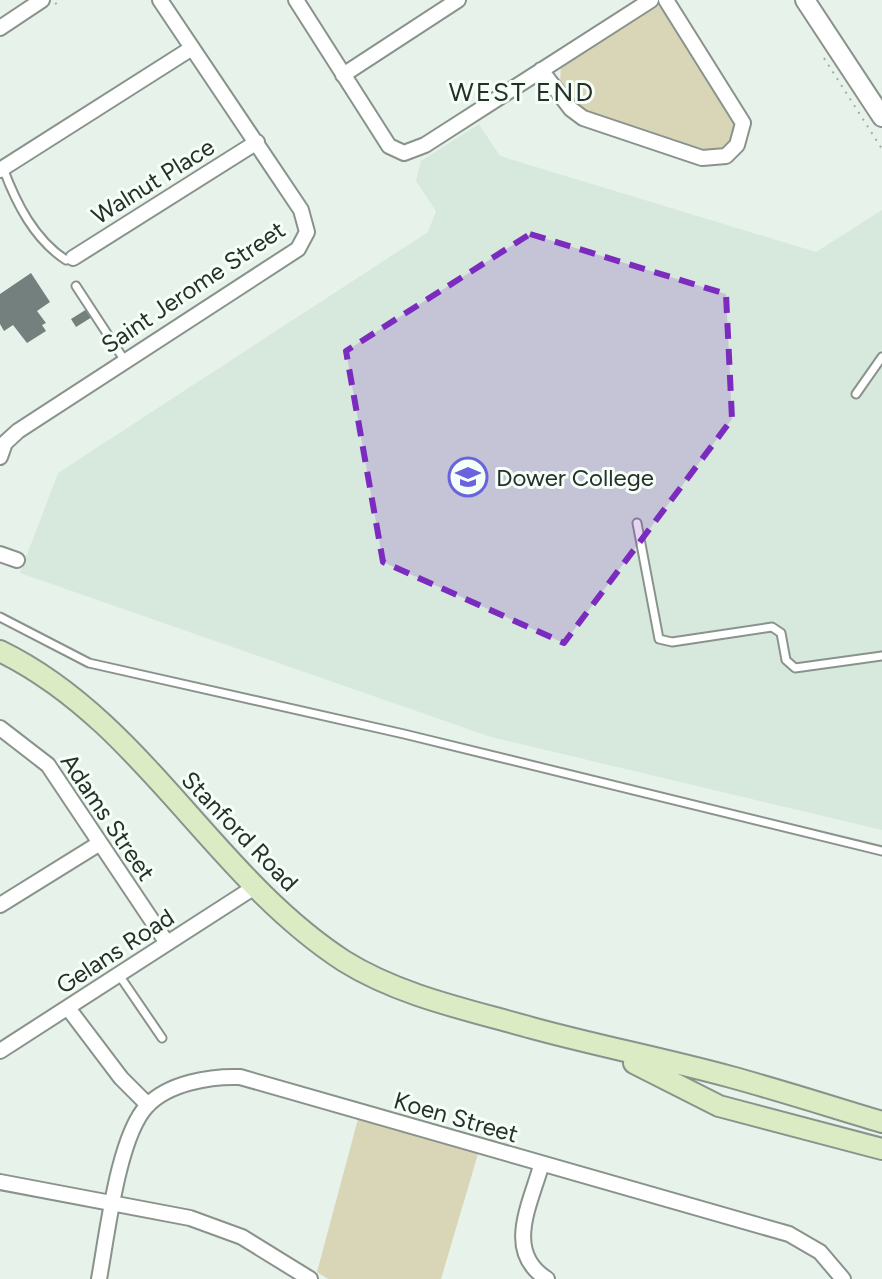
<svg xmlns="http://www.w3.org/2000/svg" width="882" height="1279" viewBox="0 0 882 1279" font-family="Figtree,sans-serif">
  <rect width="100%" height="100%" fill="#e7f2ea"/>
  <path fill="#d7e9dc" d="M479,124L500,156L816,252L882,210V830L491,737L20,573L58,473L428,232L436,211L416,181L421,161Z"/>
  <path fill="#d9d6b7" d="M652,6H658L670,15L737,120L736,135L724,150L707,152C661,138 583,128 560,83L561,64Z
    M358,1119L478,1154L441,1279H328L317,1272Z"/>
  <path fill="#73807d" d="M31,273L50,302L37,311L46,323L42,325L46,331L27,343L13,325L4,331L0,324V294Z
    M87,309L92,317L76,327L71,319Z"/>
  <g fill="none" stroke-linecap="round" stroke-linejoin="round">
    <defs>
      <path id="service" d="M3,168C16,203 34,239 66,260
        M76,286L125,361
        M856,394L882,357
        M637,523L659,639L672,642L772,627L781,633L786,660L795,668L882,656
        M0,617L89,663L404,734L882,851
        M119,975L162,1038"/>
      <path id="minor" d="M296,0L389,146L404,153L425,145L651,0
        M0,28L42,0
        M541,70L571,109L583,118L702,158L726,156L737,145L743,123L666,0
        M343,75L458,0
        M0,170L192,48
        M73,258L257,142
        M0,457L5,443L18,431L298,249L307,232L301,210L160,0
        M0,554L17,560
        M0,728L48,765L167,943
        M0,905L100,843
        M68,1008L121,1078L148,1105
        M0,1051L253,888
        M541,1166C530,1205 504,1252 547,1279
        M0,1182L190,1218L242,1237L310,1279
        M99,1279C107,1236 118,1136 147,1106C168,1083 211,1076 240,1077L789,1234L820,1252L843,1279"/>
      <path id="tertiary" d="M805,0L882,117"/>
      <path id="secondary" d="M0,651C142,720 213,876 344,961C400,996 469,1010 532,1028C598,1046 665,1059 731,1077C782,1091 832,1107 882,1122
        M634,1063L719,1106L882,1149"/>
    </defs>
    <use href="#service" stroke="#89938c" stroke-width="11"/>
    <use href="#minor" stroke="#89938c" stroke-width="18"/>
    <use href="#tertiary" stroke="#89938c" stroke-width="22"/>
    <use href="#secondary" stroke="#89938c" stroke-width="24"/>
    <path stroke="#a3aca6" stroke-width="2" stroke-dasharray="2 6" stroke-linecap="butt" d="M55,4L62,0
      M824,58L882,149"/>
    <use href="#service" stroke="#fff" stroke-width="7"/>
    <use href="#minor" stroke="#fff" stroke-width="14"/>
    <use href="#tertiary" stroke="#fff" stroke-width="18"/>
    <use href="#secondary" stroke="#dbecc4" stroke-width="20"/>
  </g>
  <path fill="#7b2cbf" fill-opacity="0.2" stroke="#7b2cbf" stroke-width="6" stroke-dasharray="16 10" stroke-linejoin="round" d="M530,234L726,294L732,419L564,643L383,562L346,351Z"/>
  <defs>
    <symbol id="university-ring" viewBox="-11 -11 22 22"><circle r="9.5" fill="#f4fff7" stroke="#6963dd" stroke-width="1.5"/><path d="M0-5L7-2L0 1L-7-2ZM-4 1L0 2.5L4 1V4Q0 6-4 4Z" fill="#6963dd"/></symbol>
  </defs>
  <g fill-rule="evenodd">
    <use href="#university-ring" x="446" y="455" width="44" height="44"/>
  </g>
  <g text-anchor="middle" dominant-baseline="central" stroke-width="6" stroke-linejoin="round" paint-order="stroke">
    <g font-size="24" fill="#2a2e2b" stroke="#f4fff7">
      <text transform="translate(153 181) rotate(-32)">Walnut Place</text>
      <text transform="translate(193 287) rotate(-34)">Saint Jerome Street</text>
      <text transform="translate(108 817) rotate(56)">Adams Street</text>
      <text transform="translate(240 831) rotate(46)">Stanford Road</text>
      <text transform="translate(115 951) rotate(-33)">Gelans Road</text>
      <text transform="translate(456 1117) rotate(16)">Koen Street</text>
    </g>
    <g font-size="24" fill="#2a2e2b" stroke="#f4fff7" text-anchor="start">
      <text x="496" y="477">Dower College</text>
    </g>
    <g font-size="26" letter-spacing="2" fill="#2a2e2b" stroke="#f4fff7">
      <text x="522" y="92">WEST END</text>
    </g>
  </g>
</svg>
